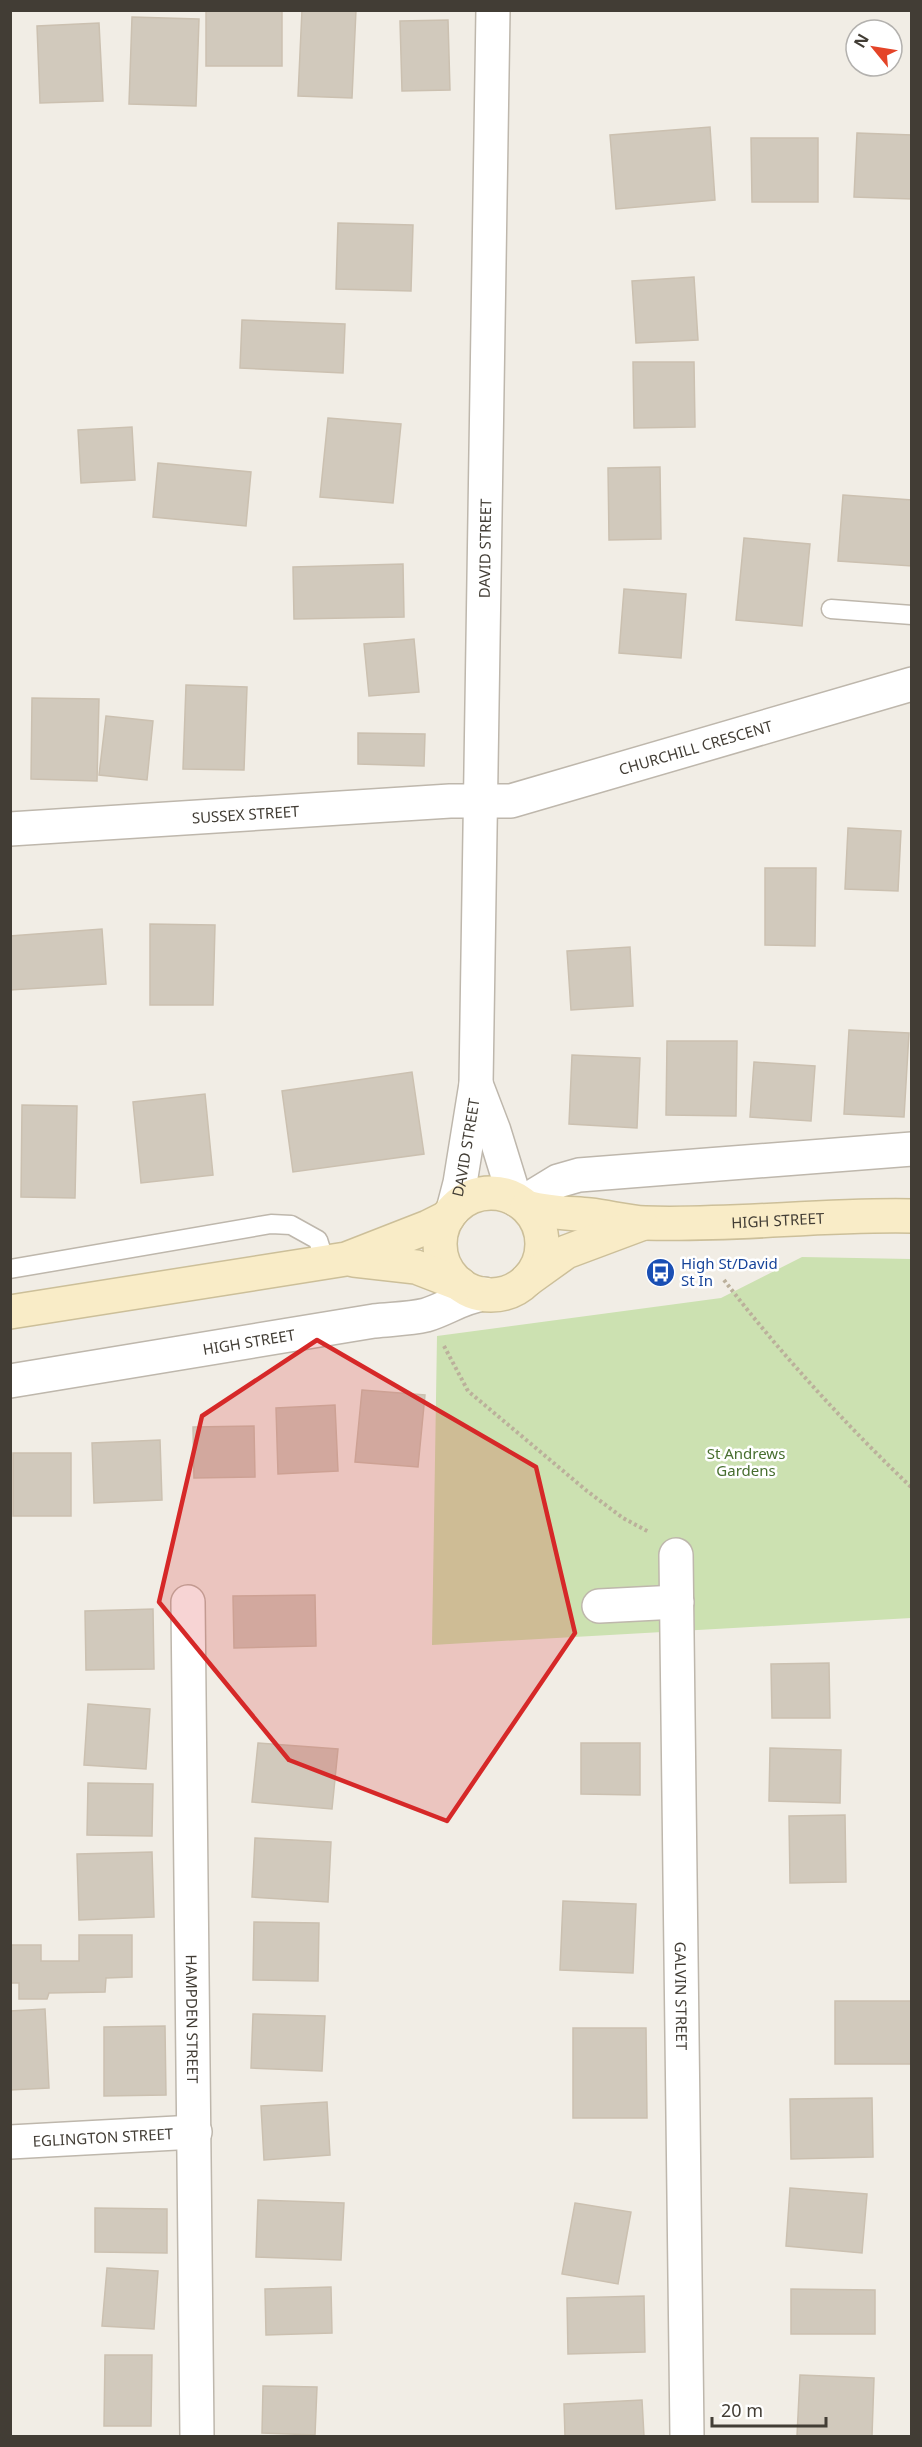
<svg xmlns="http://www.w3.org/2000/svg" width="922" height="2447" viewBox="0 0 922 2447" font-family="'Noto Sans',sans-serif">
  <rect width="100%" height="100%" fill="#f1ede5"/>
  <path fill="#cce1b1" d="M802,1257L911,1259V1618L432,1645L437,1336L721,1298Z"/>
  <path fill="#d1c9bc" stroke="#cbc0b0" stroke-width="1.5" d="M206,10H282V66H206Z
    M302,10H356L352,98L298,96Z
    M132,17L199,19L196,106L129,104Z
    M448,20L450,90L402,91L400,21Z
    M99,23L103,101L40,103L37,26Z
    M710,127L715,200L616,209L610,135Z
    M857,133L912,135V199L854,197Z
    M751,138H818V202H752Z
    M338,223L413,225L411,291L336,289Z
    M694,277L698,340L636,343L632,281Z
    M242,320L345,324L343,373L240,368Z
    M633,362H694L695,427L634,428Z
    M328,418L401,424L393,503L320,497Z
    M132,427L135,480L81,483L78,430Z
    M158,463L251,472L246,526L153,517Z
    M660,467L661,539L609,540L608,468Z
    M843,495L912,500V566L838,561Z
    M744,538L810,544L802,626L736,620Z
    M403,564L404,617L294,619L293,567Z
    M624,589L686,594L681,658L619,653Z
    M414,639L419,692L369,696L364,644Z
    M186,685L247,687L244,770L183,769Z
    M32,698L99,699L97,781L31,779Z
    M106,716L153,721L147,780L99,775Z
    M358,733L425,734L424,766L358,764Z
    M848,828L901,831L898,891L845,889Z
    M765,868H816L815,946L765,945Z
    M150,924L215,925L213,1005H150Z
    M102,929L106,984L10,990V936Z
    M630,947L633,1006L571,1010L567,951Z
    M849,1030L909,1033L904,1117L844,1114Z
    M667,1041H737L736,1116L666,1115Z
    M572,1055L640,1058L637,1128L569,1124Z
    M754,1062L815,1066L811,1121L750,1117Z
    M412,1072L424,1154L293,1172L282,1091Z
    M205,1094L213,1175L141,1183L133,1102Z
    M22,1105L77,1106L75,1198L21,1197Z
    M362,1390L425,1395L418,1467L355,1462Z
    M335,1405L338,1471L278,1474L276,1408Z
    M254,1426L255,1477L194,1478L193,1427Z
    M160,1440L162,1500L94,1503L92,1443Z
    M13,1453H71V1516H13Z
    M315,1595L316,1646L234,1648L233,1596Z
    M153,1609L154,1669L86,1670L85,1611Z
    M829,1663L830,1718H772L771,1664Z
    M88,1704L150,1709L146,1769L84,1765Z
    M258,1743L338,1749L332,1809L252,1802Z
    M581,1743H640V1795L581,1794Z
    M770,1748L841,1750L840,1803L769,1801Z
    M88,1783L153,1784L152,1836L87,1835Z
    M845,1815L846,1882L790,1883L789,1816Z
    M255,1838L331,1842L328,1902L252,1897Z
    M152,1852L154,1917L79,1920L77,1854Z
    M563,1901L636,1904L633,1973L560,1970Z
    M254,1922L319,1923L318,1981L253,1980Z
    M79,1935H132V1977L106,1978L105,1992L49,1993L47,1999H19V1983H10V1945H41V1961H79Z
    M835,2001H912V2064H835Z
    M45,2009L49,2088L10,2090V2011Z
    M253,2014L325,2016L322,2071L251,2068Z
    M165,2026L166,2095L104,2096V2027Z
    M573,2028H646L647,2118H573Z
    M872,2098L873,2157L791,2159L790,2099Z
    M327,2102L330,2155L264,2160L261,2106Z
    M790,2188L867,2194L862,2253L786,2246Z
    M258,2200L344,2203L341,2260L256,2257Z
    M575,2203L631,2212L618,2284L562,2274Z
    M95,2208L167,2209V2253L95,2252Z
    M107,2268L158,2271L154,2329L102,2326Z
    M331,2287L332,2333L266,2335L265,2289Z
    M791,2289L875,2290V2334H791Z
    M644,2296L645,2352L568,2354L567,2298Z
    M105,2355H152L151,2426H104Z
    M800,2375L874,2378L872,2436H797Z
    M263,2386L317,2387L315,2435L262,2433Z
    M642,2400L644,2436H565L564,2404Z"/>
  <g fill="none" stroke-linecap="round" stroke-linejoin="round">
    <defs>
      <path id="service" d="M831,609L912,615
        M10,1269L271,1224L291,1225L318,1240L325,1262"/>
      <g id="minor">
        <path id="s1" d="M10,829L450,801H511L912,684"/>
        <path d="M522,1203L558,1181L579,1175L912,1149"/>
        <path id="s2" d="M10,1381L374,1321C391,1319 409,1319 426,1315C446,1309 462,1297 484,1294"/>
        <path id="s3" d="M676,1555L687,2436"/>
        <path id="s4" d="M188,1602L197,2436"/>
        <path d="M599,1606L677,1602"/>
        <path id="s5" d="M10,2142L195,2132"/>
      </g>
      <g id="tertiary">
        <path d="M476,1084L494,1131L515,1199"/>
        <path id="s6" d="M453,1210L460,1183L476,1084L493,10"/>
      </g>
      <g id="secondary">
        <circle cx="491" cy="1244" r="51"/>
        <path id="s7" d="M527,1207C548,1213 568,1213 590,1215C608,1217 627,1222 645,1223C734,1226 823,1214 912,1216"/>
        <path d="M354,1260L416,1267L460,1284"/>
        <path d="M527,1280L566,1252L641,1224"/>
        <path d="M10,1312L346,1259L428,1227L448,1217"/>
      </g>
    </defs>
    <use href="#service" stroke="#beb7ac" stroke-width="21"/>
    <use href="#minor" stroke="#beb7ac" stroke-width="36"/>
    <use href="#tertiary" stroke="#beb7ac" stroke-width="36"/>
    <use href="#secondary" stroke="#ccbf99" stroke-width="36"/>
    <path stroke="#bbb09b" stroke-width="4" stroke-dasharray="3 3" stroke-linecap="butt" d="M724,1280C780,1353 845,1424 912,1488
      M444,1346L468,1391L587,1491L623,1518L649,1532"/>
    <use href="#service" stroke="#fff" stroke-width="18"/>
    <use href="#minor" stroke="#fff" stroke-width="33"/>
    <use href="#tertiary" stroke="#fff" stroke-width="33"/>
    <use href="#secondary" stroke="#f9ecc7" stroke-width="33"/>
  </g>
  <path fill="#d62828" fill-opacity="0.2" stroke="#d62828" stroke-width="4.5" stroke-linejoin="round" d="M317,1340L536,1467L575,1633L447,1821L289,1760L159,1602L202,1416Z"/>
  <defs>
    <symbol id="bus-disc" viewBox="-11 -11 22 22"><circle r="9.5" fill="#1a4fb4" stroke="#fff"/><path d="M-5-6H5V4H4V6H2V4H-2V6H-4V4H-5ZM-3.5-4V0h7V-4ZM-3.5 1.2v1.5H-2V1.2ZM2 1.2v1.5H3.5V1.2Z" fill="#fff"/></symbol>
  </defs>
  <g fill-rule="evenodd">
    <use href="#bus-disc" x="644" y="1256" width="33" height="33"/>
  </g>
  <g text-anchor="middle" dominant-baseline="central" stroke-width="5" stroke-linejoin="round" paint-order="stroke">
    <g font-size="15" fill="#423d35" stroke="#fff">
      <text stroke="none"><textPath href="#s6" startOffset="664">DAVID STREET</textPath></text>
      <text stroke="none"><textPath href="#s1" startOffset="694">CHURCHILL CRESCENT</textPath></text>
      <text stroke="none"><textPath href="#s1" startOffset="236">SUSSEX STREET</textPath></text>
      <text stroke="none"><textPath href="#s6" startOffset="64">DAVID STREET</textPath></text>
      <text stroke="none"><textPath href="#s7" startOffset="252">HIGH STREET</textPath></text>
      <text stroke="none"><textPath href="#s2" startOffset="242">HIGH STREET</textPath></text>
      <text stroke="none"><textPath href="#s3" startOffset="441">GALVIN STREET</textPath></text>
      <text stroke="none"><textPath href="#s4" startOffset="417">HAMPDEN STREET</textPath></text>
      <text stroke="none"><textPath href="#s5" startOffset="93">EGLINGTON STREET</textPath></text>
    </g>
    <g font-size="15" fill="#164399" stroke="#fff" text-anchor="start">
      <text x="681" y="1263">High St/David<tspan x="681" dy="17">St In</tspan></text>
    </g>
    <g font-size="15" fill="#476e2f" stroke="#fff">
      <text x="746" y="1453">St Andrews<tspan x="746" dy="17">Gardens</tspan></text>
    </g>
  </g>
  <rect width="922" height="2447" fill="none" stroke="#423d35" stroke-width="24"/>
  <g transform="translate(874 48) rotate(300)"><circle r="28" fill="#ffffff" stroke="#b3b1ae" stroke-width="1.5"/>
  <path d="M0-4.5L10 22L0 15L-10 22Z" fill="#e44428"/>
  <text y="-9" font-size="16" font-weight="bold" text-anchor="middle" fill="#423d35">N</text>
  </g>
  <path d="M712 2417v9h114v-9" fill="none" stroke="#423d35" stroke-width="3"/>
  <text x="721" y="2417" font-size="18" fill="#423d35" stroke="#ffffff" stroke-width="4.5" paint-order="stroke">20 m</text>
</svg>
